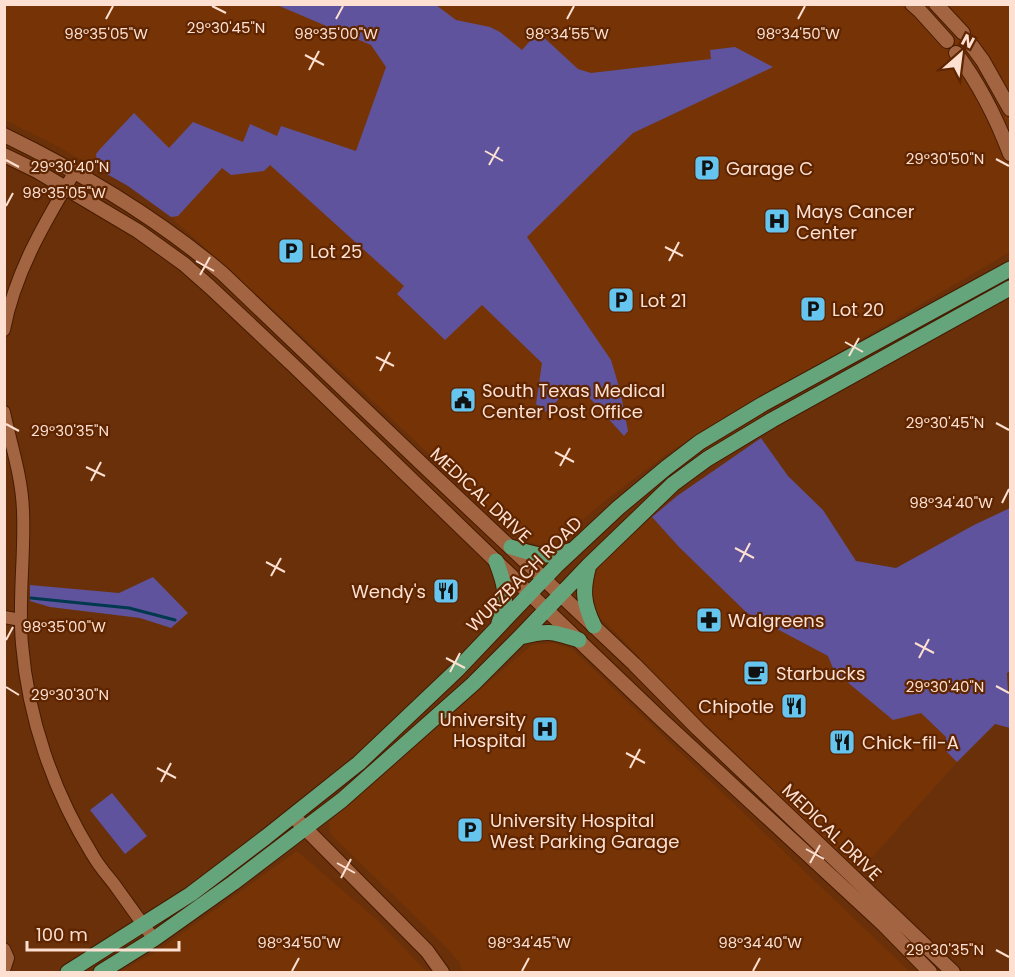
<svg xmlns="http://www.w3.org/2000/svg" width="1015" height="977" viewBox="0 0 1015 977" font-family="Poppins,sans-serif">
  <rect width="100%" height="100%" fill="#6a300a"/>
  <path fill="#763406" d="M5,5H1010V252L672,450L606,500L557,542L538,545L518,538L355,384L171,217L128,186L55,145L5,120Z
    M652,517L679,547L747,612L828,656L834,671L921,713L946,737V751L957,762L858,873L757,778L673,694L620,637L597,615L592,609L590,580L593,570Z
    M553,643L572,649L910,972H463L459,962L443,944L331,834L329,822L342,808L532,645Z
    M297,851L377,920L427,972H120L159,950Z"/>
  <path fill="#5e539c" d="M277,5H436L456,20L490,27L500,32L522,50L538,32L578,69L591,73L711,59L710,50L735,47L773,67L633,133L527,237L611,360L620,390L628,431L624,436L587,395H563L546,412L536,404L542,363L482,305L445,340L397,294L404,286L270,165L264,171L231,175L222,168L178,216L171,217L128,186L98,169L96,154L100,149L134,113L169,148L193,122L243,142L250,124L277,136L281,126L356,151L386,67L371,45Z
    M761,438L788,476L823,510L856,561L896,568L974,525L1010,508V671L1007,673L1008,692L1010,693V728L995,724L957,762L946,751V737L921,713L893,720L834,671L828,656L747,613L679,547L652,517L677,496Z
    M153,577L188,613L171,628L140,618L50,607L30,601V585L119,593Z
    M112,793L147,836L125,854L90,810Z"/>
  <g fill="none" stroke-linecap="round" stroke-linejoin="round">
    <path stroke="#00394d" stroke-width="3" d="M4,592H5
      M31,598L129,608L175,620"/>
    <defs>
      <path id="minor" d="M4,330C15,272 45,222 74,173
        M4,412C11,445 22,477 23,511C25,555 18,599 22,644C28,718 53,791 92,854C98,865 106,874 114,884C127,902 140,921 154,939
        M4,617L21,620
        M4,949L8,958L4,970"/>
      <path id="tertiary" d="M912,4L920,11L947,41
        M936,4L963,33
        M972,46L983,61L1010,109
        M956,53C980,85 996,117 1010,154
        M4,135C82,173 157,218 222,273L424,466L634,664L698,729L953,972
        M4,155L37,171L138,231L184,264L210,287L293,365L530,594L663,721L883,924L930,972
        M293,816L427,951L442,972"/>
      <path id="primary" d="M511,547C535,555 548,559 572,550
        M496,561C506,587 508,596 499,623
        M589,565C582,590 583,603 594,626
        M520,637C548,630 551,631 579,640
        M68,972L191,894L266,837L359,763L457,670L557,565L618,508L666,468L700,442L763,404L1010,269
        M101,972L154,939L233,883L342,800L473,684L520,637L589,565L673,484L707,459L772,420L1010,288"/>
    </defs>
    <use href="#minor" stroke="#461b00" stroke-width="14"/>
    <use href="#tertiary" stroke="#461b00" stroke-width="16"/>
    <use href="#primary" stroke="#461b00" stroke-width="17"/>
    <use href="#minor" stroke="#a36441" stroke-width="12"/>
    <use href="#tertiary" stroke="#a36441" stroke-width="14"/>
    <use href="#primary" stroke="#65a57c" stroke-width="15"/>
  </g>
  <path fill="none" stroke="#fde0d1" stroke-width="2" d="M212,6L226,13M106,19L113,6M336,19L343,6M567,19L574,6M798,19L805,6M305,55L324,65M309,70L319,51M485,151L503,161M996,159L1009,166M6,160L19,167M489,165L499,147M6,206L13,193M665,247L683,256M196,261L214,271M669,261L679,242M200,275L210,257M845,342L863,352M849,356L859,338M376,357L394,366M380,371L390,352M996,423L1009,430M6,424L19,431M555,452L574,462M560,466L570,448M86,467L105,476M91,481L101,462M1002,503L1009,489M735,548L754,558M266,562L285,572M740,562L750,543M271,576L281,558M6,640L13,627M915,643L934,653M446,658L465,668M919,658L929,639M450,672L460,653M996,686L1009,693M6,687L19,695M626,753L645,763M157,768L176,778M630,768L640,749M161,782L171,763M806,849L824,859M337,863L355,873M810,863L820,845M341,878L351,859M996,950L1009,957M292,971L299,958M522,971L529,958M753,971L760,958"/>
  <defs>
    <symbol id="parking-square" viewBox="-11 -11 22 22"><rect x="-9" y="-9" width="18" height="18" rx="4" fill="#65c5ee" stroke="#5e2500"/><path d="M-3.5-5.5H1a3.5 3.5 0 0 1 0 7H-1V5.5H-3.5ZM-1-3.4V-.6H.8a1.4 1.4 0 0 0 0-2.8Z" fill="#111"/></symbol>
    <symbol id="hospital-square" viewBox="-11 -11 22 22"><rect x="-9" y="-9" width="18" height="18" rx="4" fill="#65c5ee" stroke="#5e2500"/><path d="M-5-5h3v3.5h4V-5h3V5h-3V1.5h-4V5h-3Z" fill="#111"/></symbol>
    <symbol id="civic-square" viewBox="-11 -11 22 22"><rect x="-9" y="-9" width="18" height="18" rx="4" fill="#65c5ee" stroke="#5e2500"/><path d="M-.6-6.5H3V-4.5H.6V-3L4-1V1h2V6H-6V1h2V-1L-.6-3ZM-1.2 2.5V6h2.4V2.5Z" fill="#111"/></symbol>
    <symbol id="restaurant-square" viewBox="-11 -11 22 22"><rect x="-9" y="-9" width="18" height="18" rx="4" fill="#65c5ee" stroke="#5e2500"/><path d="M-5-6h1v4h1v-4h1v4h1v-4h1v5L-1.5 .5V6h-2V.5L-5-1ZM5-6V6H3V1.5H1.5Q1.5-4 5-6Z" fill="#111"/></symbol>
    <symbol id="pharmacy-square" viewBox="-11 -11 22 22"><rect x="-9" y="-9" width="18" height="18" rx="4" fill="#65c5ee" stroke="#5e2500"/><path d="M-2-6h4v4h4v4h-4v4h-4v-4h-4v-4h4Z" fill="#111"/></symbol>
    <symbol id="cafe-square" viewBox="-11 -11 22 22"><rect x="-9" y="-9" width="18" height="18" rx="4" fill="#65c5ee" stroke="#5e2500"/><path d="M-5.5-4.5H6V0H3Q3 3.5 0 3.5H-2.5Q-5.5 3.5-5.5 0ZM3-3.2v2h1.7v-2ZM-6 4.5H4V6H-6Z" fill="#111"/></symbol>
  </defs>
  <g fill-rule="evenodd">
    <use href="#parking-square" x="692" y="153" width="30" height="30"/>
    <use href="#hospital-square" x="762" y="206" width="30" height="30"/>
    <use href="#parking-square" x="276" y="236" width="30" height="30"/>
    <use href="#parking-square" x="606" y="285" width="30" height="30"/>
    <use href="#parking-square" x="798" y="294" width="30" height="30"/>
    <use href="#civic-square" x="448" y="385" width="30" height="30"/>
    <use href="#restaurant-square" x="431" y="576" width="30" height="30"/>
    <use href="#pharmacy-square" x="694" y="605" width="30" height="30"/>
    <use href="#cafe-square" x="741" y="658" width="30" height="30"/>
    <use href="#restaurant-square" x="779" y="691" width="30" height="30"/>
    <use href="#hospital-square" x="530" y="714" width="30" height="30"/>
    <use href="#restaurant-square" x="827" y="727" width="30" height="30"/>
    <use href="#parking-square" x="455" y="815" width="30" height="30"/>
  </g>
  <g text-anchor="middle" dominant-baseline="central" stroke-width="4.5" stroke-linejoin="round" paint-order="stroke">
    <g font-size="18" fill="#fde0d1" stroke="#5e2500" text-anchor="start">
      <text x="726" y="168">Garage C</text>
      <text x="796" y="211">Mays Cancer<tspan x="796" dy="21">Center</tspan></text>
      <text x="310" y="251">Lot 25</text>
      <text x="640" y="300">Lot 21</text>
      <text x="832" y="309">Lot 20</text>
      <text x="482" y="390">South Texas Medical<tspan x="482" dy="21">Center Post Office</tspan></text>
      <text x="426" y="591" text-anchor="end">Wendy's</text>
      <text x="728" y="620">Walgreens</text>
      <text x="776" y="673">Starbucks</text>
      <text x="774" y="706" text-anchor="end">Chipotle</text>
      <text x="526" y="719" text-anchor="end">University<tspan x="526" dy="21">Hospital</tspan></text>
      <text x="862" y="742">Chick-fil-A</text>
      <text x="490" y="820">University Hospital<tspan x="490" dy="21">West Parking Garage</tspan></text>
    </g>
    <g font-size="18" fill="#fde0d1" stroke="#5e2500">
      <text transform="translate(481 495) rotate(43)">MEDICAL DRIVE</text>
      <text transform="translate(524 574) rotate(-45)">WURZBACH ROAD</text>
      <text transform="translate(832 832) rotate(44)">MEDICAL DRIVE</text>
    </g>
  </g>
  <g font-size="15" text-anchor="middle" fill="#fde0d1" stroke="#5e2500" stroke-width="4.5" stroke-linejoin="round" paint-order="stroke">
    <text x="226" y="33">29°30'45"N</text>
    <text x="106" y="39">98°35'05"W</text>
    <text x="336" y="39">98°35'00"W</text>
    <text x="567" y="39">98°34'55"W</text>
    <text x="798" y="39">98°34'50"W</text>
    <text x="945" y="164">29°30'50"N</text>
    <text x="70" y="172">29°30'40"N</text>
    <text x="64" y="198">98°35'05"W</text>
    <text x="945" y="428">29°30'45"N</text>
    <text x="70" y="436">29°30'35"N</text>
    <text x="951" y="508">98°34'40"W</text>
    <text x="64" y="632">98°35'00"W</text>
    <text x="945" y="692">29°30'40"N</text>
    <text x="70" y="700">29°30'30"N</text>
    <text x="299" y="948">98°34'50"W</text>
    <text x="529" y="948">98°34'45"W</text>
    <text x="760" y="948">98°34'40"W</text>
    <text x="945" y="955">29°30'35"N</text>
  </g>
  <rect width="1015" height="977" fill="none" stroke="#fde0d1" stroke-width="12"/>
  <g transform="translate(961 54) rotate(28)" stroke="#5e2500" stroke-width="4.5" paint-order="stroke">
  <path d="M0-4.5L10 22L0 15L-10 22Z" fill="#fde0d1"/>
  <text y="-9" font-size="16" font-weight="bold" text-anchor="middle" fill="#fde0d1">N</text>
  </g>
  <path d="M27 941v9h152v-9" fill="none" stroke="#fde0d1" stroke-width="3"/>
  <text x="36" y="941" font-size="18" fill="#fde0d1" stroke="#5e2500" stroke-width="4.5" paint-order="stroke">100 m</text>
</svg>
